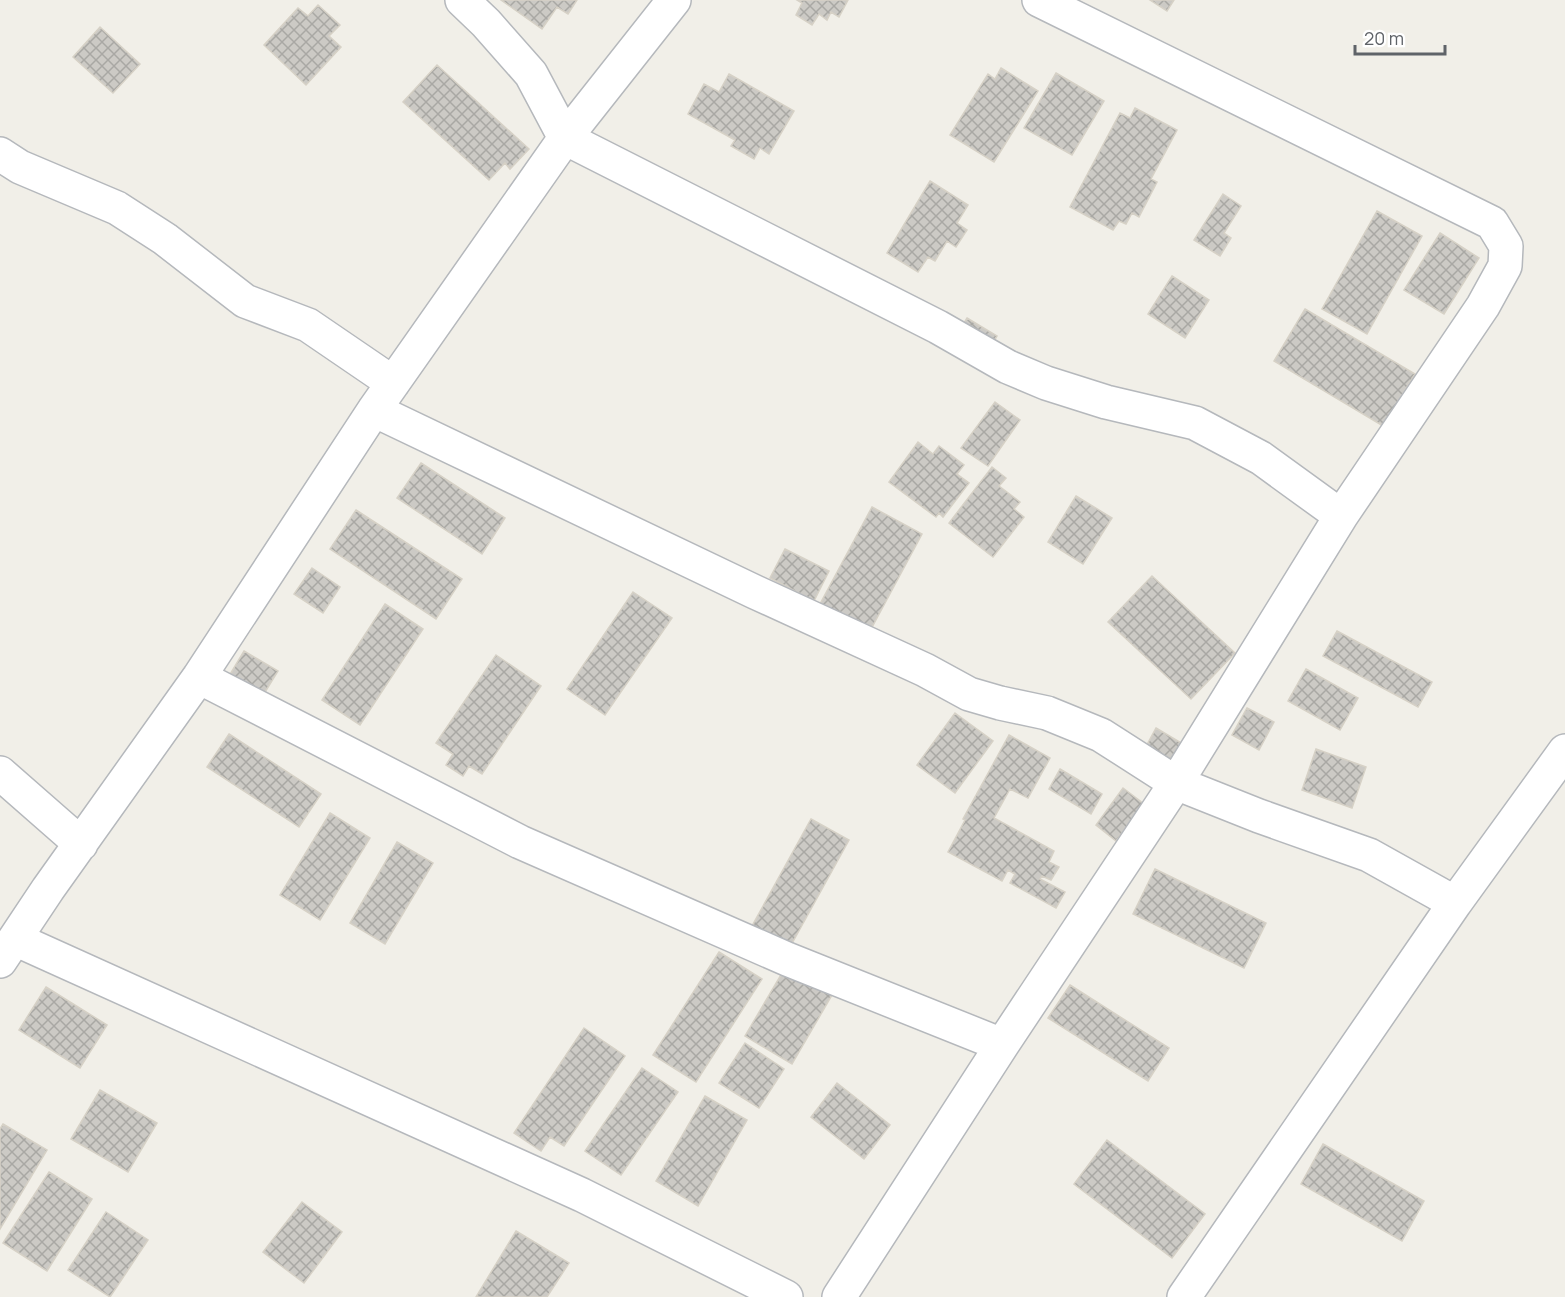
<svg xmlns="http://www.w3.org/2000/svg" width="1565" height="1297" viewBox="0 0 1565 1297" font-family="Manrope,sans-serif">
  <defs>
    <pattern id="building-cross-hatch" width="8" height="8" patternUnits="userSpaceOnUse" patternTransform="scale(1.5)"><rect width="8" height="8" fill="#cccac5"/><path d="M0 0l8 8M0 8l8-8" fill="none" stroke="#a9a8a4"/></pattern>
  </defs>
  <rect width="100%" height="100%" fill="#f1efe8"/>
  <path fill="url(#building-cross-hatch)" stroke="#d6d1c6" stroke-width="1.5" d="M501,0H577L568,14L557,7L542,29Z
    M797,0H848L839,17L831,12L827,20L819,14L812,25L796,15L802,3Z
    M1150,0H1174L1167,11Z
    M318,5L340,25L329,36L341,47L306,85L264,45L298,8L308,16Z
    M100,27L140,64L113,93L73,57Z
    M437,65L529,149L510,169L505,163L489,180L403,102Z
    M1001,68L1038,91L994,162L950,135L988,74L995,79Z
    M1056,73L1104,101L1072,155L1024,128Z
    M729,74L794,111L769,154L760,148L754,159L731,146L735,140L688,114L704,84L719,92Z
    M1135,108L1177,130L1151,179L1157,182L1139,217L1132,213L1126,224L1119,221L1113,230L1070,207L1120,113L1130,118Z
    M930,181L968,205L957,223L967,230L956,247L947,241L935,261L928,257L918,272L887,253Z
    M1223,194L1241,206L1224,233L1231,238L1220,256L1194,240Z
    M1377,211L1422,236L1367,334L1322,309Z
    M1440,233L1479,258L1444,314L1404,290Z
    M1172,276L1209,300L1185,338L1148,314Z
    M1305,309L1415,374L1383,426L1274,361Z
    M967,318L997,336L985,356L955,338Z
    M995,402L1020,420L988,466L961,448Z
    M918,442L933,454L939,446L964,465L957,474L969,483L943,517L939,513L936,517L889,482Z
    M421,463L505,518L482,554L397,498Z
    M992,467L1006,478L999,486L1020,502L1014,509L1024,517L993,557L949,523Z
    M1076,496L1112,518L1083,564L1048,542Z
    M872,507L922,534L870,631L820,604Z
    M356,510L462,579L436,619L330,549Z
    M785,549L829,571L814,601L770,578Z
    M312,568L340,587L323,613L294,594Z
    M1152,576L1235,653L1191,699L1108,622Z
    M633,592L672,618L605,715L567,689Z
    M385,604L423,629L360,725L322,700Z
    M1337,631L1432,682L1418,707L1323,656Z
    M244,651L278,671L259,702L226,681Z
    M496,655L541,686L482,774L469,766L463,776L446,765L453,754L436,743Z
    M1306,669L1358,698L1340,730L1288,701Z
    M1247,708L1274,722L1259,750L1232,735Z
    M955,713L993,741L955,793L917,765Z
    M1156,728L1183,744L1170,767L1143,752Z
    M229,734L321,794L299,827L207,767Z
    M1009,735L1050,758L1028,798L1010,789L994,818L1054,851L1049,862L1059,867L1051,880L1042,876L1040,879L1065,892L1056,908L1010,883L1015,874L1008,870L1002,881L948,852L965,820L963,819Z
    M1316,749L1366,767L1352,808L1302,790Z
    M1060,769L1102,794L1091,814L1049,789Z
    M1123,788L1144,804L1116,841L1096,825Z
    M330,813L370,838L320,920L280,895Z
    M811,819L849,840L790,947L752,926Z
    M397,842L433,863L385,944L350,923Z
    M1155,869L1266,923L1244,968L1133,914Z
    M719,952L762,979L696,1082L653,1055Z
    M785,968L832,995L792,1064L745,1036Z
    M1070,985L1169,1048L1148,1081L1048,1018Z
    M46,987L107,1025L80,1068L19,1030Z
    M584,1028L625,1056L564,1146L550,1137L541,1151L514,1133Z
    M745,1043L784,1069L759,1108L719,1083Z
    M642,1068L678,1092L621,1175L585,1151Z
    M837,1083L890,1125L864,1159L811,1117Z
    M100,1090L157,1123L128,1172L71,1139Z
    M705,1096L747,1120L698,1206L656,1181Z
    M3,1124L47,1150L0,1229V1129Z
    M1107,1140L1205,1214L1172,1258L1074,1184Z
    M1323,1144L1424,1201L1402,1241L1301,1184Z
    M49,1172L92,1199L47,1271L3,1243Z
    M302,1202L342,1232L304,1283L263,1252Z
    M106,1212L148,1240L110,1297L68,1270Z
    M516,1231L569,1263L547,1297H476Z"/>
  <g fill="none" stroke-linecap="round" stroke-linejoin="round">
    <defs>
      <path id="minor" d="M462,0L486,23L531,74L565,138L938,327L1008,367L1046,383L1106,402L1195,423L1261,458L1341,516
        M0,154L20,167L117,208L165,239L245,301L308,325L393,383
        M374,410L755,592L925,670L969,694L1000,703L1047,713L1101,735L1176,783L1259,816L1369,855L1455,903
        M199,677L520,842L787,959L1002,1045
        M0,773L81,844
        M15,939L582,1195L786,1297
        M0,961L48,889L199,677L374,410L565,138L674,0
        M839,1297L1002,1045L1176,783L1341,516L1483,306L1505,266L1506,246L1492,223L1039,0
        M1184,1297L1455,903L1565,751"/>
    </defs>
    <use href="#minor" stroke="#b5b8bc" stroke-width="36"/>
    <use href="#minor" stroke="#fff" stroke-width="33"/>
  </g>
  <path d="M1355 45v9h90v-9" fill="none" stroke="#5f6368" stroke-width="3"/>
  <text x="1364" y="45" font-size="18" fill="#5f6368" stroke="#ffffff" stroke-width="4.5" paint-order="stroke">20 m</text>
</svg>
